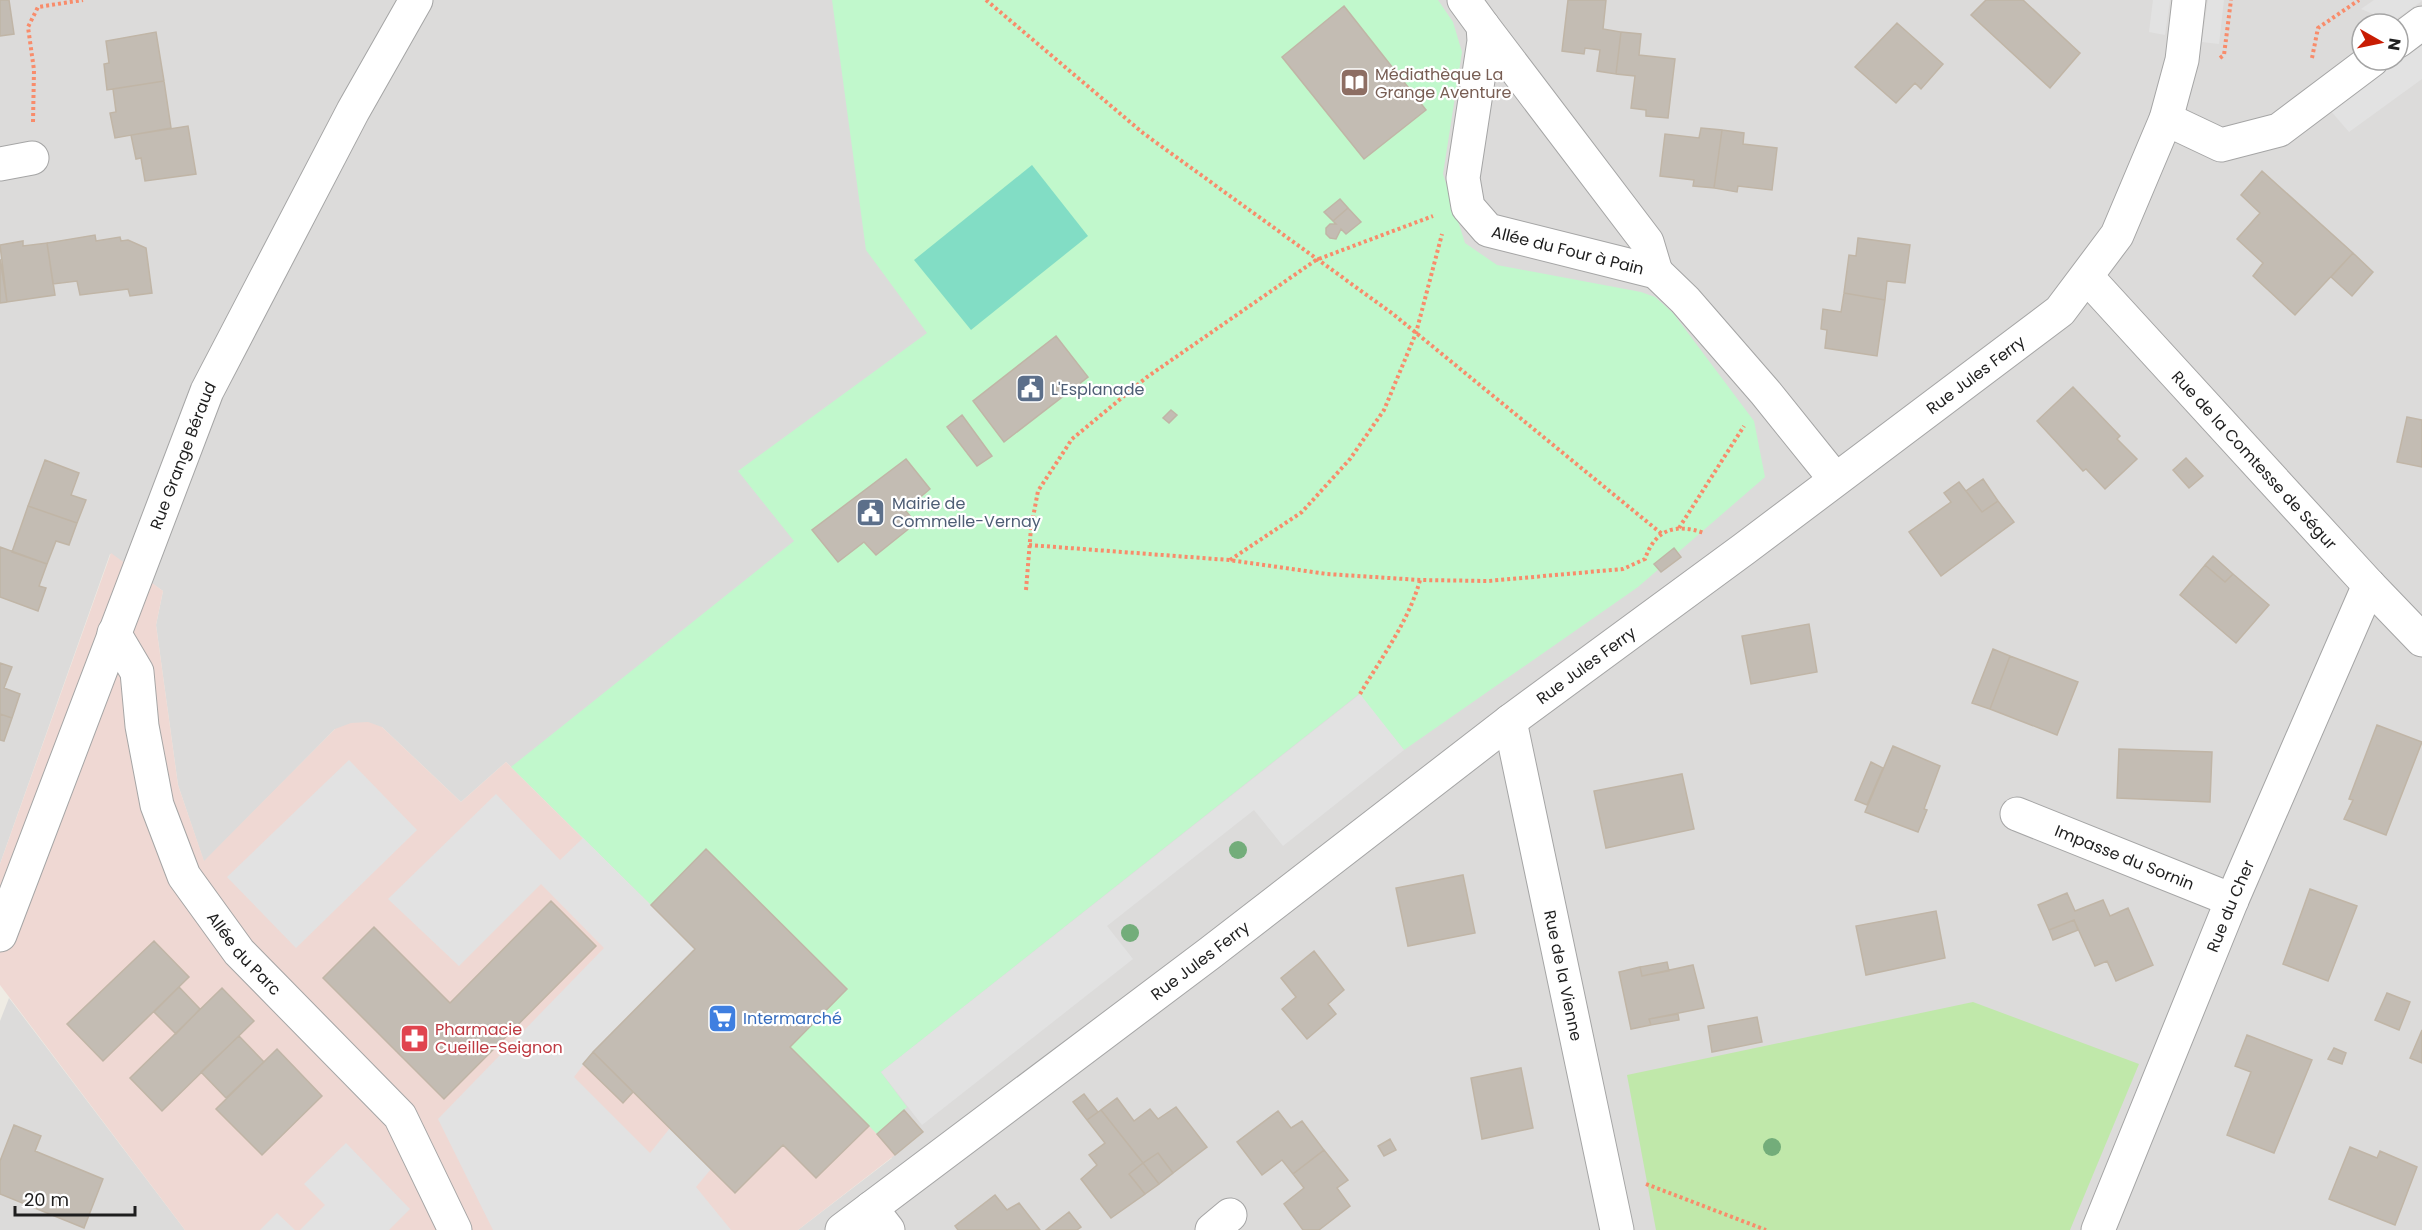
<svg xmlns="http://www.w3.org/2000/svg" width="2422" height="1230" viewBox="0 0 2422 1230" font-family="Poppins,sans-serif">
  <rect width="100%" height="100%" fill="#efece4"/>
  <path fill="#dcdbda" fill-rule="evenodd" d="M0,0H2422V1230H798L892,1158L877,1134L868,1126L706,850L651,905L506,762L461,802L382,727L335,729L204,862L178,785L156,625L163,591L110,554L0,864ZM2362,24H2398V60H2362Z
    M9,998L185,1230H0V1021Z"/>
  <path fill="#efd8d3" d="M111,553L163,591L156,625L178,785L204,861L335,729L351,723L368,722L382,727L461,802L506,762L650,905L706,849L847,989L790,1047L877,1134L895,1155L798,1230H185L0,985V864Z"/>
  <path fill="#c0e8aa" d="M1973,1002L2139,1064L2070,1230H1656L1627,1075Z"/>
  <path fill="#c1f8cc" d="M832,0H1438L1453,22L1462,52L1443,174L1465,243L1497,265L1641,292L1655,297L1673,313L1754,421L1765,477L1638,587L1404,750L1359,694L881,1072L907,1107L877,1134L790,1047L847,989L706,850L651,905L511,767L794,541L738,471L927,333L866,250Z"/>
  <path fill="#82ddc5" d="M1032,165L1088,236L971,330L914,260Z"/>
  <path fill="#e2e2e2" d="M2153,0H2170L2165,35L2149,32Z
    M2208,0H2224L2219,44L2202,42Z
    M2374,0H2422V1L2392,22L2361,9Z
    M2422,41V79L2349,132L2330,110Z
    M1360,694L1404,750L1283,846L1254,810L1107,926L1133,959L922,1125L881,1072Z
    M349,760L417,830L296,948L227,877Z
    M496,794L560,860L583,838L695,949L593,1052L574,1077L650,1153L670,1128L711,1169L696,1187L731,1230H493L438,1119L604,948L541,884L459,966L388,899Z
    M346,1143L410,1209L389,1230H300L325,1205L304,1184Z
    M277,1213L295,1230H260Z"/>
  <path fill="#c3bcb3" stroke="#c0b5a6" stroke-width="1.5" d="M0,0H9L14,34L0,36Z
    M1568,0H1606L1603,29L1621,32L1616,74L1597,71L1600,50L1585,48L1584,54L1562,51Z
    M1986,0H2023L2080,53L2050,88L1971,15Z
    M1344,6L1426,110L1364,159L1282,57Z
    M1897,23L1943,64L1921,89L1915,83L1896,103L1855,67Z
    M156,32L164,81L107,90L104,64L109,63L106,41Z
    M1621,32L1641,34L1639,55L1675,59L1668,118L1646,116V110L1631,108L1635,76L1616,74Z
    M164,81L171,128L115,138L110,113L116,112L113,89Z
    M188,126L196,174L145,181L141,158L136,159L131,135Z
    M1701,128L1722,130L1714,188L1693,186L1694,180L1660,176L1665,134L1699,138Z
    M1722,130L1744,133L1743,144L1777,148L1772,190L1738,186L1737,192L1714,188Z
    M2262,171L2353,253L2295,315L2253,276L2263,263L2237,239L2260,213L2241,195Z
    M1340,199L1348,208L1333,221L1324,212Z
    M1348,208L1361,222L1346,234L1341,229L1336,239L1330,238L1326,234V228L1330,224H1336L1333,221Z
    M95,235L96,241L120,237L121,241L128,240L146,248L152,293L130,296L128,289L80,295L77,281L53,284L47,243Z
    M1858,238L1910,245L1905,283L1887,281L1885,300L1844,293L1849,255L1856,256Z
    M23,241V246L47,243L55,295L7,302L0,245Z
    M2353,253L2373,272L2352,296L2331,277Z
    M0,259L7,302L0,303Z
    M1844,293L1885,300L1877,356L1825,348L1827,330L1821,329L1823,309L1841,312Z
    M1056,336L1088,377L1004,442L973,401Z
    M2073,387L2120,436L2117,439L2137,459L2105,489L2086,469L2083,471L2037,421Z
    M1171,410L1177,415L1169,423L1163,418Z
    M962,415L992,456L977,466L947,427Z
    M2407,417L2422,420V467L2397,462Z
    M2186,458L2203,476L2189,488L2173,470Z
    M906,459L930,489L905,510L916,523L876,555L864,542L838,562L812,530Z
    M45,460L79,473L71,495L86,500L77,523L28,506Z
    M1983,479L1998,501L1982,512L1966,491Z
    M1959,482L1982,512L1998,501L2014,522L1941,576L1909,532L1951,502L1944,493Z
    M28,506L77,523L69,545L56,541L47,564L12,552Z
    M0,547L47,564L39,586L46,588L38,611L0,597Z
    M1674,548L1681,557L1661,572L1654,564Z
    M2213,556L2233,574L2225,582L2205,565Z
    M2205,565L2225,582L2233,574L2269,605L2236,643L2180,595Z
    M1809,624L1817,672L1751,684L1742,636Z
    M1993,649L2010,656L1990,709L1972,703Z
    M2010,656L2078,682L2057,735L1990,709Z
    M0,663L12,667L4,688L20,694L12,718L0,714Z
    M0,714L12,718L4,741L0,740Z
    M2377,725L2422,742L2386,835L2344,819L2353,800L2349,799Z
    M1893,746L1940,766L1924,809L1927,810L1918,832L1865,812Z
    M2119,749L2212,752L2210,802L2117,798Z
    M1871,762L1883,768L1867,805L1855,800Z
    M1682,774L1694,829L1606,848L1594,791Z
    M706,849L847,989L790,1047L869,1126L816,1178L783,1145L735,1193L593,1052L695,949L651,905Z
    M1463,875L1475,933L1408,946L1396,888Z
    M2310,889L2357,906L2328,981L2283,964Z
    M2067,893L2075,911L2103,900L2110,916L2128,908L2153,965L2116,981L2107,961L2095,966L2074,920L2049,930L2038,905Z
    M551,901L596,946L444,1099L323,978L374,927L450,1003Z
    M1936,911L1945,958L1866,975L1856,926Z
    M2074,920L2078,930L2053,940L2049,930Z
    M154,941L189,977L103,1061L67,1024Z
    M1314,951L1344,990L1328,1004L1336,1014L1307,1039L1282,1009L1296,997L1281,978Z
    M1667,962L1669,971L1642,976L1640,967Z
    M1693,965L1704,1008L1649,1019L1651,1025L1631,1029L1619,972L1640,967L1642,976Z
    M179,987L200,1009L176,1034L154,1012Z
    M222,988L254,1021L162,1111L130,1078Z
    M2387,993L2410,1002L2399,1030L2375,1020Z
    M1678,1014L1679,1020L1651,1025L1649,1019Z
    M1757,1017L1762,1042L1712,1052L1708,1026Z
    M2422,1030V1063L2410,1058Z
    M2247,1035L2312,1060L2274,1153L2227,1135L2251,1072L2235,1066Z
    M239,1036L264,1062L226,1098L201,1072Z
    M2334,1048L2346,1053L2342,1064L2328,1059Z
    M277,1049L322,1096L262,1155L216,1109Z
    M593,1052L633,1092L623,1103L583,1064Z
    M1521,1068L1533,1128L1482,1139L1471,1078Z
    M1084,1094L1098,1112L1087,1120L1073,1102Z
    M1117,1098L1134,1121L1150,1109L1158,1119L1176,1107L1207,1147L1173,1173L1158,1153L1143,1163L1101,1110Z
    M904,1110L923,1132L895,1155L877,1134Z
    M1101,1110L1143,1163L1129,1174L1145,1194L1111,1218L1081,1179L1097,1165L1089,1155L1105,1143L1087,1120Z
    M1278,1111L1291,1128L1302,1121L1324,1150L1293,1174L1282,1160L1262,1175L1237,1142Z
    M14,1125L41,1136L35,1151L103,1179L84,1228L0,1194V1161Z
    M1390,1139L1396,1150L1384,1156L1378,1146Z
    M2350,1147L2377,1158L2380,1151L2417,1167L2395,1225L2329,1199Z
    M1324,1150L1348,1180L1337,1188L1350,1206L1319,1230H1303L1284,1204L1304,1188L1293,1174Z
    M1158,1153L1173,1173L1159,1184L1143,1163Z
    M1143,1163L1159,1184L1145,1194L1129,1174Z
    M995,1195L1007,1210L1019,1203L1040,1230H958L955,1226Z
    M1069,1212L1081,1227L1077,1230H1046Z"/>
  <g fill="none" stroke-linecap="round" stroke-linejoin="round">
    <defs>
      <g id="minor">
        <path id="s1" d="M1464,0L1483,26L1484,41L1463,178L1468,207L1488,230L1656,272L1685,300L1765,392L1835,479"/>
        <path d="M1483,26L1647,242L1656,272"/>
        <path d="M2398,41L2422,23"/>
        <path d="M2166,119L2221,145L2279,130L2372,60"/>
        <path d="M0,164L32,158"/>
        <path id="s2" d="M2087,277L2369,585L2422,640"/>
        <path id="s3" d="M114,633L137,672L142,726L157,805L184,876L239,952L400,1116L455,1230"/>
        <path id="s4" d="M1510,721L1617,1230"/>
        <path id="s5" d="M2017,814L2232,900"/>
        <path id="s6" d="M0,935L207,391L353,111L416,0"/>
        <path d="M871,1208L888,1230"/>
        <path id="s7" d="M842,1230L1210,953L1510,721L1744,549L2060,311L2117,235L2166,119L2182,60L2189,0"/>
        <path d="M1212,1230L1230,1215"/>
        <path id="s8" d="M2098,1230L2232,900L2369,585"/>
      </g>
    </defs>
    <use href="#minor" stroke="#a5a5a5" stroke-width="35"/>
    <path stroke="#f88c6b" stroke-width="4" stroke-dasharray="3 3" stroke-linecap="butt" d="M986,0L1143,133L1393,314L1662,534
      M2220,58L2224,55L2231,0
      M2312,58L2318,28L2359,0
      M33,122L34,70L28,27L38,7L83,0
      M1679,528L1744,426
      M1029,545L1229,560L1327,574L1420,580L1488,581L1623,569L1645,559C1655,529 1676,523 1704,533
      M1230,560L1302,512L1350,459L1384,410L1416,333L1442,234
      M1026,590L1031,528L1038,491L1072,439L1147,377L1316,260L1433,216
      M1360,694C1381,658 1409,621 1420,580
      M1646,1184L1766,1230"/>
    <use href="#minor" stroke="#fff" stroke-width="33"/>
  </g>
  <g fill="#73ad7a">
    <circle cx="1238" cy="850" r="9"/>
    <circle cx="1130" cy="933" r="9"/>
    <circle cx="1772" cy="1147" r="9"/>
  </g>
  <defs>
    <symbol id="library-square" viewBox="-11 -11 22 22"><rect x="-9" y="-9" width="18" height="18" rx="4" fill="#8d6e63" stroke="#fff"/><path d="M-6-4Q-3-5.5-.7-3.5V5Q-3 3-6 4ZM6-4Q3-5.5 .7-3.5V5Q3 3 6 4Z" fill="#fff"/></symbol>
    <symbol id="civic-square" viewBox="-11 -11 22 22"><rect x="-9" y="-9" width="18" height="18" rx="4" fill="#5c6f8a" stroke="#fff"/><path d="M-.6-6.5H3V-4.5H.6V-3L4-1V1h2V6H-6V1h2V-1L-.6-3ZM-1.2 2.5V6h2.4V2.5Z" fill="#fff"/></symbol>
    <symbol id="supermarket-square" viewBox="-11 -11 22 22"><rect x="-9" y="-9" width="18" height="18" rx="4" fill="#3f7fe0" stroke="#fff"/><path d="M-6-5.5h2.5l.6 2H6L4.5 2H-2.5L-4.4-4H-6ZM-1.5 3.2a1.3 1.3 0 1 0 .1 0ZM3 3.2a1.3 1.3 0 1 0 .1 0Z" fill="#fff"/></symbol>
    <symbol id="pharmacy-square" viewBox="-11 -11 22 22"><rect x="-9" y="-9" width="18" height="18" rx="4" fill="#e0444e" stroke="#fff"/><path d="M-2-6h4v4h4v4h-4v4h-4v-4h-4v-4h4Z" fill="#fff"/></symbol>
  </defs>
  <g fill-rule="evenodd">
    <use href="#library-square" x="1338" y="66" width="33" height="33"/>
    <use href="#civic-square" x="1014" y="372" width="33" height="33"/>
    <use href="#civic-square" x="854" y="496" width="33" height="33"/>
    <use href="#supermarket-square" x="706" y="1002" width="33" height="33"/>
    <use href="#pharmacy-square" x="398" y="1022" width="33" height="33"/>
  </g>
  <g text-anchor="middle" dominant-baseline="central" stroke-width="4.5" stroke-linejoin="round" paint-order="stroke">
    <g font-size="16" fill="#785e54" stroke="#fff" text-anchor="start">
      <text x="1375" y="74">Médiathèque La<tspan x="1375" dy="18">Grange Aventure</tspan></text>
    </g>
    <g font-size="16" fill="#1e1e1e" stroke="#fff">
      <text stroke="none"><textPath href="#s1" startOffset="328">Allée du Four à Pain</textPath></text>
      <text stroke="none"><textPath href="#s7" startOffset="1420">Rue Jules Ferry</textPath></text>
      <text stroke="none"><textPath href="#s6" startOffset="513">Rue Grange Béraud</textPath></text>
      <text stroke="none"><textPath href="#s2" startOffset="248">Rue de la Comtesse de Ségur</textPath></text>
      <text stroke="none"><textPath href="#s7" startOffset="934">Rue Jules Ferry</textPath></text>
      <text stroke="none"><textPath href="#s5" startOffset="116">Impasse du Sornin</textPath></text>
      <text stroke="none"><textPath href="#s8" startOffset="350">Rue du Cher</textPath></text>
      <text stroke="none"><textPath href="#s3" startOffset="354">Allée du Parc</textPath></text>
      <text stroke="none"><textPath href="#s7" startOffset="448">Rue Jules Ferry</textPath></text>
      <text stroke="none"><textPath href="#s4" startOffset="260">Rue de la Vienne</textPath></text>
    </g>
    <g font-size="16" fill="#4e5e75" stroke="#fff" text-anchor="start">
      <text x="1051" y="389">L'Esplanade</text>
      <text x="892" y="503">Mairie de<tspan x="892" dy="18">Commelle-Vernay</tspan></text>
    </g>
    <g font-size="16" fill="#366cbe" stroke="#fff" text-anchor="start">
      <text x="743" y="1018">Intermarché</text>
    </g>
    <g font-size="16" fill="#be3a42" stroke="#fff" text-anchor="start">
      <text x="435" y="1029">Pharmacie<tspan x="435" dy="18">Cueille-Seignon</tspan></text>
    </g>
  </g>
  <g transform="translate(2380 42) rotate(99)"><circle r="28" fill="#ffffff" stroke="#a5a5a5" stroke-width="1.5"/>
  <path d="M0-4.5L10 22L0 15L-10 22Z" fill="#c81c03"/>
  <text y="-9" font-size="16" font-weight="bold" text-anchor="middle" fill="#1e1e1e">N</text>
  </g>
  <path d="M15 1206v9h120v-9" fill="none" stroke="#1e1e1e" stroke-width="3"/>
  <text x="24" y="1206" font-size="18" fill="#1e1e1e" stroke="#ffffff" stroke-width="4.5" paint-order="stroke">20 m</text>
</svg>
